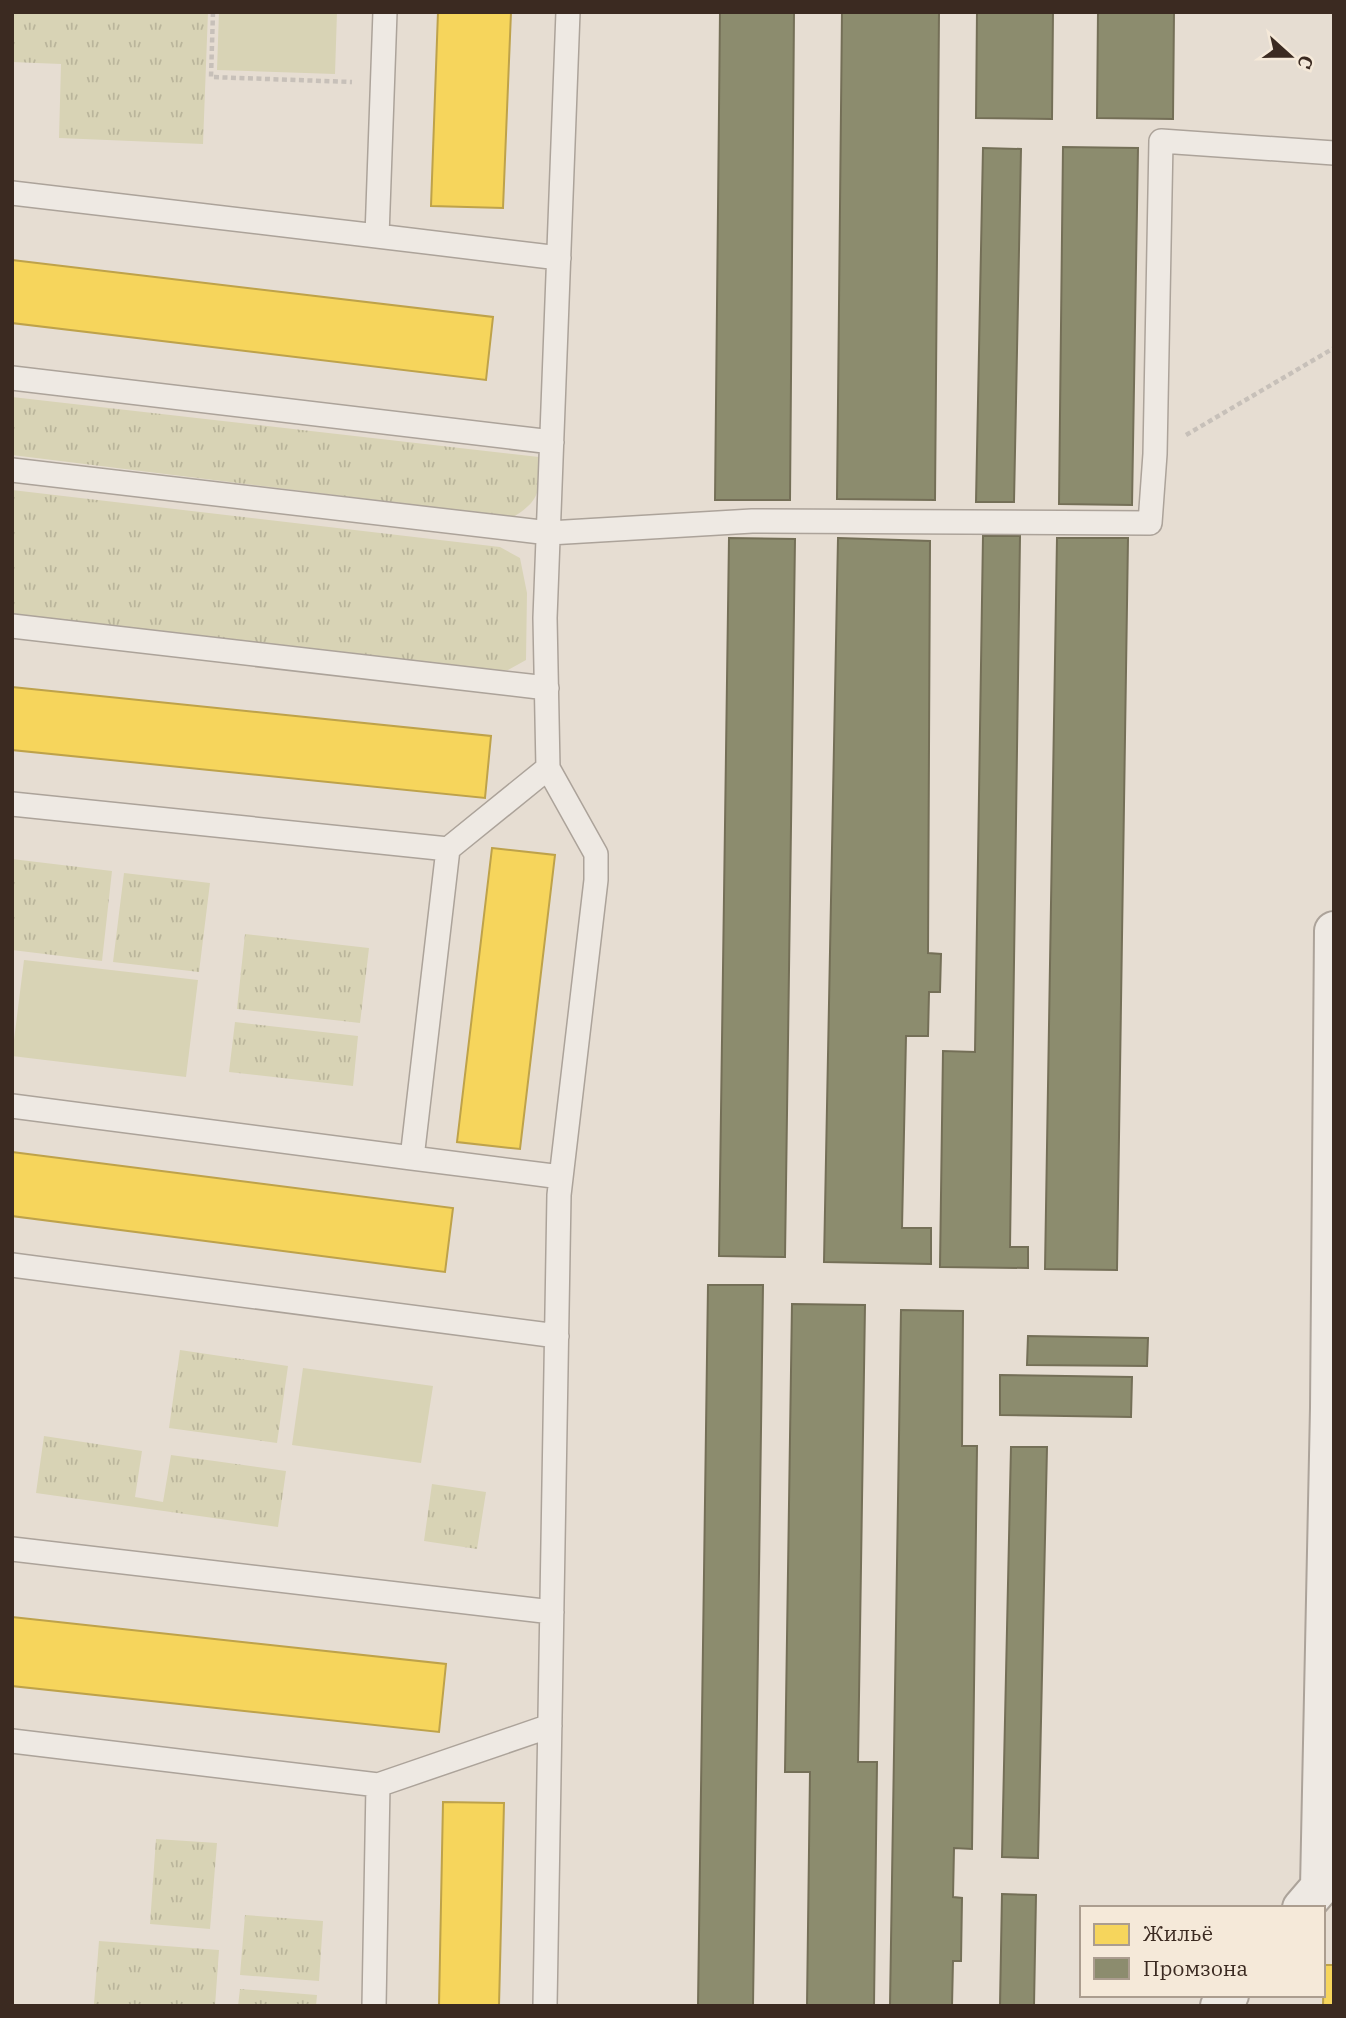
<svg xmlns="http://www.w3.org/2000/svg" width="1346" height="2018" viewBox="0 0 1346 2018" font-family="'IBM Plex Serif',serif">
  <defs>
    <pattern id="grass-tufts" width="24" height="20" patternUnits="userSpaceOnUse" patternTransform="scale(1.75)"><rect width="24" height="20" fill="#d8d3b5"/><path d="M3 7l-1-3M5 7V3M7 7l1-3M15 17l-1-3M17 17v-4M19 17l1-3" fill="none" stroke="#bab59b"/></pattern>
  </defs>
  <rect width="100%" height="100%" fill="#e6ddd2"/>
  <path fill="url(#grass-tufts)" d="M12,12H208L203,144L59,138L61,64L12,62Z
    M12,397L539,457C540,488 542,500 513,517L12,455Z
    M12,490L500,547L520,558L527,593L526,660L508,670L489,673L12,614Z
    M12,859L112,871L102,961L12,950Z
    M124,873L210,883L199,972L113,962Z
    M245,934L369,948L360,1023L237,1009Z
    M235,1022L358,1036L353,1086L229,1072Z
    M180,1350L288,1366L277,1443L169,1428Z
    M44,1436L142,1451L135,1497L163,1502L171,1455L286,1471L278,1527L36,1493Z
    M432,1484L486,1492L477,1549L424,1541Z
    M156,1839L217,1843L210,1929L150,1924Z
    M245,1915L323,1921L319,1981L240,1975Z
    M99,1941L219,1950L215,2006L94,2004Z
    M240,1989L317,1995L316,2006H238Z"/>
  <path fill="#d8d3b5" d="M219,12H337L335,74L217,70Z
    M24,960L198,980L186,1077L12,1056Z
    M303,1368L433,1386L421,1463L292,1445Z"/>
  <path fill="#f6d55c" stroke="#bea24a" stroke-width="2" d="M438,12H511L503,208L431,206Z
    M12,260L493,317L486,380L12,323Z
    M12,687L491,736L485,798L12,750Z
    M492,848L555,855L520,1149L457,1142Z
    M12,1152L453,1208L445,1272L12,1216Z
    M12,1617L446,1664L439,1732L12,1686Z
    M443,1802L504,1803L499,2006H439Z
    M1324,1965H1334V2006H1323Z"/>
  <path fill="#8c8c6e" stroke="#746f57" stroke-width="2" d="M720,12H794L790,500H715Z
    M842,12H939L935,500L837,499Z
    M977,12H1053L1052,119L976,118Z
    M1098,12H1174L1173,119L1097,118Z
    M1063,147L1138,148L1132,505L1059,504Z
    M983,148L1021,149L1014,502H976Z
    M983,536H1020L1010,1247H1028V1268L940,1267L943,1051L975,1052Z
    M729,538L795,539L785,1257L719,1256Z
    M838,538L930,541L928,953L941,954L940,992H929L928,1036H906L902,1228H931V1264L824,1262Z
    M1057,538H1128L1117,1270L1045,1269Z
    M708,1285H763L753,2006H698Z
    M792,1304L865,1305L858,1762H877L874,2006H807L810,1772H785Z
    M901,1310L963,1311L962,1446H977L972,1849L954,1848L953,1897L962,1898L961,1961H953L952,2006H890Z
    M1028,1336L1148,1338L1147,1366L1027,1365Z
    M1000,1375L1132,1377L1131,1417L1000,1415Z
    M1011,1447H1047L1038,1858L1002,1857Z
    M1002,1894L1036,1895L1034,2006H1000Z"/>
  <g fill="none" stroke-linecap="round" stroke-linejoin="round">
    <defs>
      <path id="service" d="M12,193L377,236L385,12
        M377,236L559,258
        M12,378L552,442
        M12,470L549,533L752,521L1150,523L1155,454L1161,141L1334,153
        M12,626L547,688
        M12,804L448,849L412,1158L12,1106
        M448,849L548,768
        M412,1158L561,1177
        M12,1265L557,1336
        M12,1549L552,1612
        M12,1741L378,1785L374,2006
        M378,1785L550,1726
        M545,2006L559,1195L596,880V854L548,768L545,618L568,12"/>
      <path id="minor" d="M1302,1908L1320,1887L1330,1408L1334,931
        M1220,2006L1229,1995"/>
    </defs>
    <use href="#service" stroke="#aca39a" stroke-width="26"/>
    <use href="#minor" stroke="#aca39a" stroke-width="42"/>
    <path stroke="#c7c0b9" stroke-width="4.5" stroke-dasharray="5 3.5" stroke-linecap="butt" d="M213,12L211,77L352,82
      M1186,435L1334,348"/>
    <use href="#service" stroke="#eee9e3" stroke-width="23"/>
    <use href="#minor" stroke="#eee9e3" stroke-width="38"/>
  </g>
  <rect width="1346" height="2018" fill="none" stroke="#3b2a21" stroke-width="28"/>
  <rect x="1080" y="1906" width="245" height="91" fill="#f5e9d9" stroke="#ab9d8f" stroke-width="2"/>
  <rect x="1094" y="1924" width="35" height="21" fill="#f6d55c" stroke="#ab9d8f" stroke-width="2"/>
  <text x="1143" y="1941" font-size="21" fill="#3b2a21">Жильё</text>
  <rect x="1094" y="1958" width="35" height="21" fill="#8c8c6e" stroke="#ab9d8f" stroke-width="2"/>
  <text x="1143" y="1976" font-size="21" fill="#3b2a21">Промзона</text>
  <g transform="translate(1290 56) rotate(111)" stroke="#f5e9d9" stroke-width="5" paint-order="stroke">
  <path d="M0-5L12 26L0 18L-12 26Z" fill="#3b2a21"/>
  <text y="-10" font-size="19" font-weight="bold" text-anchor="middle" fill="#3b2a21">С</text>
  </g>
</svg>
